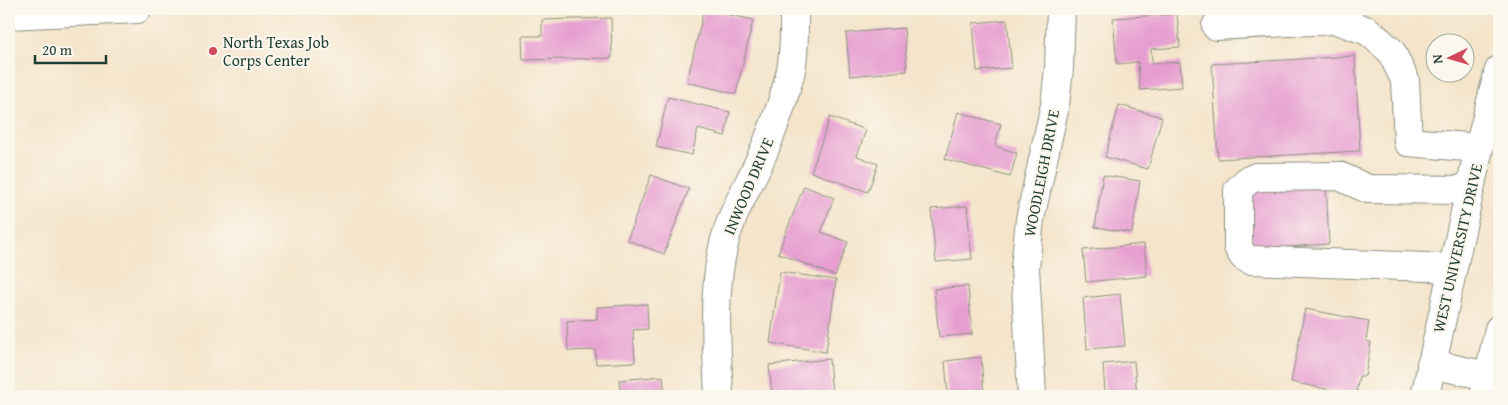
<svg xmlns="http://www.w3.org/2000/svg" width="1508" height="405" viewBox="0 0 1508 405" font-family="'Gentium Book Plus',serif">
  <rect width="100%" height="100%" fill="#fbf7ec"/>
  <filter id="ink" filterUnits="userSpaceOnUse"><feTurbulence type="fractalNoise" baseFrequency=".02" numOctaves="2"/><feDisplacementMap in="SourceGraphic" scale="10" xChannelSelector="R" yChannelSelector="G"/><feConvolveMatrix kernelMatrix="1 2 1 2 8 2 1 2 1" color-interpolation-filters="sRGB"/></filter>
  <filter id="wash" filterUnits="userSpaceOnUse"><feTurbulence type="fractalNoise" baseFrequency=".0096" numOctaves="4" result="noise"/><feDisplacementMap in="SourceGraphic" scale="20" xChannelSelector="R" yChannelSelector="G"/><feGaussianBlur stdDeviation="1.12" result="paint"/><feColorMatrix in="noise" values="0 0 0 0 0 0 0 0 0 0 0 0 0 0 0 0 0 1.4 0 .05"/><feComposite in="paint" operator="in"/></filter>
  <g filter="url(#wash)">
    <rect width="100%" height="100%" fill="#f4e4ca"/>
    <g id="blocks">
      <path fill="#e69ed0" d="M704,9L753,20L736,94L687,82Z
        M1177,14L1180,47L1151,49L1152,64L1180,62L1182,87L1140,90L1138,62L1117,64L1113,18Z
        M611,18L612,58L523,60L522,36H542V20Z
        M1007,20L1012,68L977,71L973,23Z
        M904,28L907,71L850,76L846,33Z
        M1355,56L1360,151L1218,159L1212,64Z
        M668,97L730,112L725,136L698,129L692,155L656,147Z
        M1119,105L1162,117L1148,169L1105,157Z
        M958,112L1001,124L995,146L1017,153L1010,177L945,159Z
        M830,117L866,130L857,156L878,164L868,192L811,172Z
        M651,175L689,189L664,254L627,240Z
        M1103,175L1140,181L1132,233L1095,227Z
        M1326,184L1329,244L1286,247V250L1278,251V247L1252,249L1249,189Z
        M804,186L834,198L821,232L848,242L835,276L778,253Z
        M967,206L972,259L936,262L931,209Z
        M1144,244L1147,276L1086,282L1083,250Z
        M780,272L836,280L826,352L770,343Z
        M968,286L972,334L939,337L934,289Z
        M1120,294L1125,346L1087,349L1083,298Z
        M647,304L648,329L633,330L635,362L596,364L595,350L568,351L567,321L597,319V307Z
        M1305,309L1369,321L1366,341L1371,342L1365,376H1359L1356,395L1291,382Z
        M981,357L984,396H948L945,361Z
        M829,359L832,394L808,396H772L769,365Z
        M1134,361L1137,396H1089V394L1105,392L1103,364Z
        M663,376L665,396H621L619,380Z"/>
    </g>
  </g>
  <g filter="url(#ink)">
    <use href="#blocks" fill-opacity="0" stroke="#8a907f" stroke-width="1"/>
    <g fill="none" stroke-linecap="round" stroke-linejoin="round">
      <defs>
        <path id="minor" d="M1288,9L1289,22L1336,20L1368,31L1391,51L1405,80L1408,142L1479,148
          M9,15L137,9
          M1216,26L1289,22
          M1452,268L1250,260L1243,256L1238,247V190L1247,181L1256,177L1339,176L1368,189L1470,190
          M1431,364L1488,376H1499
          M719,396C717,348 712,295 723,248C730,213 753,179 766,146C776,122 785,95 791,70C795,50 794,29 794,9
          M1032,396L1025,268L1030,219L1055,105L1059,68L1061,9"/>
        <path id="highway" d="M1425,396L1479,148L1499,70
          M1484,396L1499,329"/>
      </defs>
      <use href="#minor" stroke="#8a907f" stroke-width="30"/>
      <use href="#highway" stroke="#8a907f" stroke-width="30"/>
      <use href="#minor" stroke="#fff" stroke-width="28"/>
      <use href="#highway" stroke="#fff" stroke-width="28"/>
    </g>
  </g>
  <circle fill="#d1495b" stroke="#fbf7ec" stroke-width="2" cx="213" cy="51" r="5"/>
  <g text-anchor="middle" dominant-baseline="central" stroke-width="4" stroke-linejoin="round" paint-order="stroke">
    <g font-size="16" fill="#1f3d34" stroke="#fbf7ec" text-anchor="start">
      <text x="223" y="42">North Texas Job<tspan x="223" dy="18">Corps Center</tspan></text>
    </g>
    <g font-size="16" fill="#1f3d34" stroke="#fbf7ec">
      <text transform="translate(1041 173) rotate(-79)">WOODLEIGH DRIVE</text>
      <text transform="translate(748 186) rotate(-67)">INWOOD DRIVE</text>
      <text transform="translate(1457 248) rotate(-77)">WEST UNIVERSITY DRIVE</text>
    </g>
  </g>
  <rect width="1508" height="405" fill="none" stroke="#fbf7ec" stroke-width="30"/>
  <g transform="translate(1450 58) rotate(265)"><circle r="24" fill="#fbf7ec" stroke="#a3ada2"/>
  <path d="M0-4L9 19L0 12L-9 19Z" fill="#d1495b"/>
  <text y="-8" font-size="14" font-weight="bold" text-anchor="middle" fill="#1f3d34">N</text>
  </g>
  <path d="M35 55v8h71v-8" fill="none" stroke="#1f3d34" stroke-width="2.5"/>
  <text x="42" y="55" font-size="15" fill="#1f3d34" stroke="#fbf7ec" stroke-width="4" paint-order="stroke">20 m</text>
</svg>
